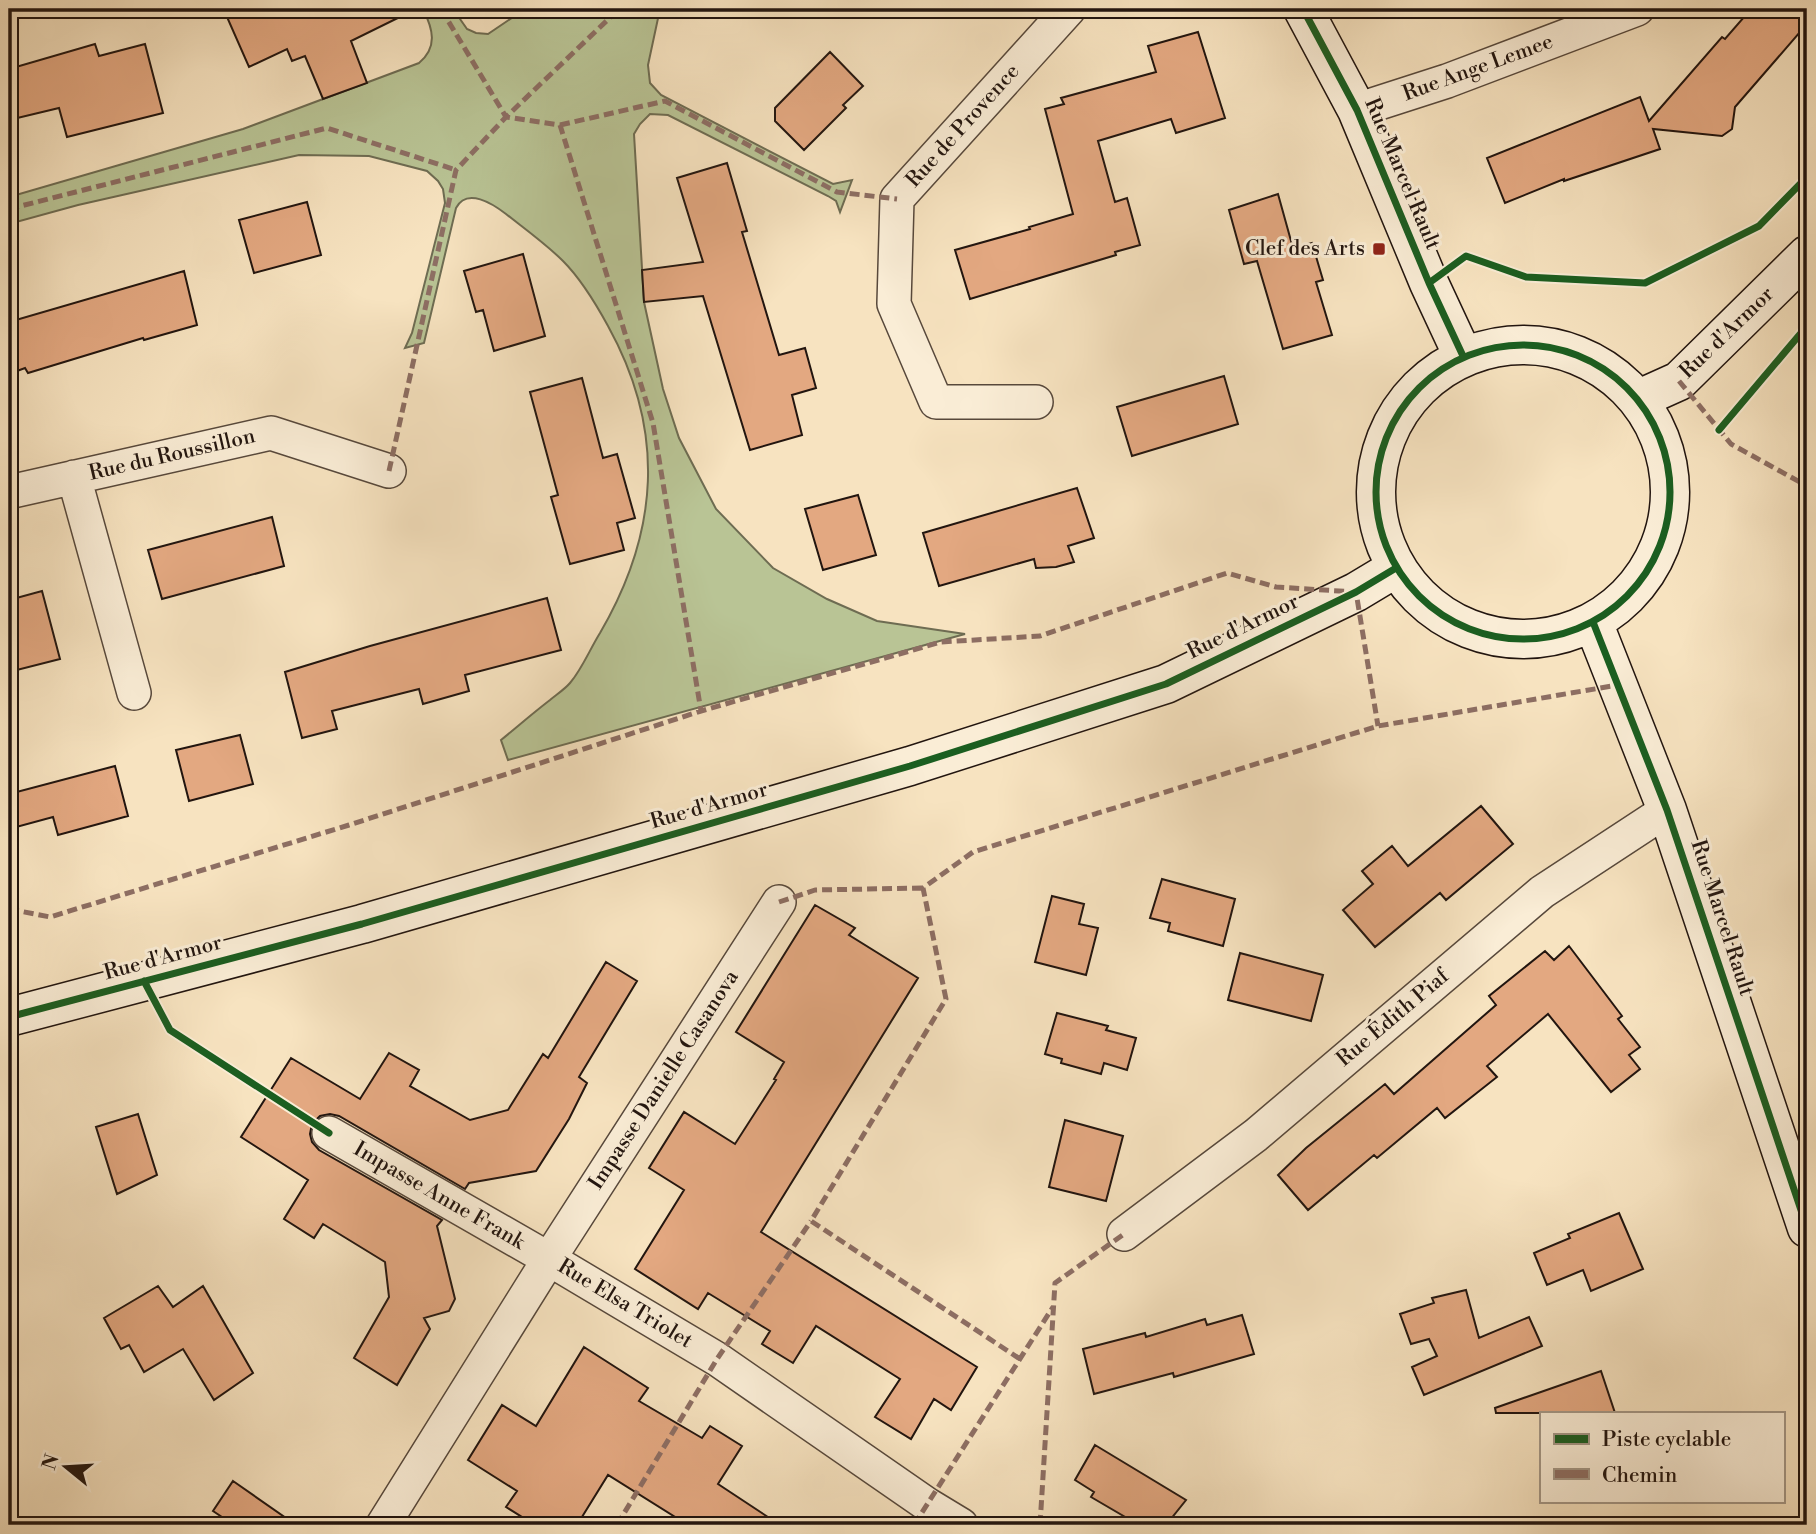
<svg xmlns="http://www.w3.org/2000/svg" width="1816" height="1534" viewBox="0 0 1816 1534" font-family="'Libre Bodoni',serif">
  <rect width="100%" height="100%" fill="#f7e3c0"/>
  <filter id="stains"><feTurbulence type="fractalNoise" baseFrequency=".00286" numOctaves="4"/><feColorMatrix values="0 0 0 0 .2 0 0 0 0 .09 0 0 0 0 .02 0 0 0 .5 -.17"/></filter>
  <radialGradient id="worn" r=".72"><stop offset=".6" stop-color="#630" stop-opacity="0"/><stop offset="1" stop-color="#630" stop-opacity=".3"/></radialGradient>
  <path fill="#b9c495" stroke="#6e6c52" stroke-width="2" d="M423,9H453L467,29L476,33L488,34L525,9H660L648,65L650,83L661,95L833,184L852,180L840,212L836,201L828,196L668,115L650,114L640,124L634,134L644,302L663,389L679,438L716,509L773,568L827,599L877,621L965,634L508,760L501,740C517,727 533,713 550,700C556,695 565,689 570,683C582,669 590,649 600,633C659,532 666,431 608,326C596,304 582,280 563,261C546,244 525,229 506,214C493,204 467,187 456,208L424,343L405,348L412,333L445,203L443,189L438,181L427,171L369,156L299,155L78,205L9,224V197L243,129L419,63C438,47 433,29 423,9Z"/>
  <path fill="#e3a881" stroke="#22150f" stroke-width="2" d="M245,9H416L351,41L367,83L323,99L305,56L292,61L287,49L249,67L227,17Z
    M1751,9H1807V24L1735,107L1732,129L1722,136L1653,129L1660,149L1564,181V179L1505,203L1487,158L1640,97L1649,121L1722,37L1725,39Z
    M1198,32L1225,118L1176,133L1171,119L1098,141L1115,202L1127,198L1140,245L1115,252L1116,255L970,299L955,250L1030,229L1029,227L1073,214L1045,109L1064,104L1061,98L1156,72L1148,46Z
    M95,44L99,56L145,44L163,113L67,137L59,108L9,120V69Z
    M830,52L863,86L843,105L846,108L804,150L775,121V108Z
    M727,163L747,231L742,232L779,355L805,348L816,388L792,395L802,435L750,450L703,296L644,302L642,270L703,262L677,178Z
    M1278,194L1293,248L1312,243L1323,280L1316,282L1332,335L1283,349L1257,261L1244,264L1229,210Z
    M307,202L321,255L254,273L239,220Z
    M523,254L545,336L494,351L483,310L476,312L464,271Z
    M184,271L197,325L144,340L143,338L28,373L25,368L9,374V322Z
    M1224,376L1238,424L1132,456L1117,407Z
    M582,378L603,458L617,454L635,518L617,523L624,550L570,564L551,497L558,495L530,392Z
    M1077,488L1094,538L1068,546L1074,562L1056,567L1036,568L1034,559L939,586L923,533Z
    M858,495L876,555L823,570L805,509Z
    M272,517L284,566L162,599L148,550Z
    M42,591L60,659L9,672V600Z
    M547,598L561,650L465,675L469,691L423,704L419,689L332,711L337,729L302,738L285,672L370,646Z
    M240,735L253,784L189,801L176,750Z
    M115,766L128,816L58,835L53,817L9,829V794Z
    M1481,806L1513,844L1446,900L1440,893L1375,947L1343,910L1373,884L1362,871L1392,846L1408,866Z
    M1162,879L1235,899L1223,946L1168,931L1170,923L1150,918Z
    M1052,896L1084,904L1079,924L1098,928L1086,975L1035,962Z
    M815,905L855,928L849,935L918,978L761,1232L977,1367L951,1410L934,1399L911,1439L875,1417L900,1379L816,1326L793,1363L762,1344L770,1331L708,1293L698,1309L635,1269L684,1190L649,1168L684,1112L735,1144L776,1080L774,1079L784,1062L736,1032Z
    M1569,946L1622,1016L1618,1019L1640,1047L1629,1055L1640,1069L1611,1092L1548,1014L1487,1066L1497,1077L1445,1118L1437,1108L1377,1158L1374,1155L1308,1210L1278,1175L1306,1148L1385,1084L1394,1094L1496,1005L1489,996L1545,951L1554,960Z
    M1240,953L1323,975L1311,1021L1228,1000Z
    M606,962L637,981L579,1077L587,1083L569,1119L536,1171L469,1183L465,1189L339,1116L330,1114L320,1116L312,1124L310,1134L312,1142L319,1150L442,1220L437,1226L455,1299L449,1311L424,1318L430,1329L397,1385L354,1358L389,1297L385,1262L323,1224L314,1238L284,1219L308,1180L241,1137L291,1058L360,1099L389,1053L419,1070L410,1086L470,1120L508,1110L543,1054L548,1058Z
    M1057,1013L1108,1026L1106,1030L1136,1038L1127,1070L1104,1063L1101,1074L1061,1063L1062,1059L1045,1054Z
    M138,1114L157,1175L117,1194L96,1127Z
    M1065,1120L1123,1136L1106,1201L1049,1187Z
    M1619,1213L1643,1269L1591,1291L1583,1270L1547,1285L1534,1253L1570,1238L1568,1234Z
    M158,1286L173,1307L203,1286L253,1373L214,1400L183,1349L144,1372L129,1345L121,1349L104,1318Z
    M1466,1290L1479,1338L1529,1317L1542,1346L1424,1395L1412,1367L1437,1356L1429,1339L1411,1344L1400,1314L1434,1303L1432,1298Z
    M1242,1315L1254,1354L1174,1377L1173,1373L1094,1394L1083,1349L1145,1333L1146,1337L1205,1319L1207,1325Z
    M584,1347L648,1388L639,1401L702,1438L710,1426L742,1446L718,1484L780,1525H688L608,1475L577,1525H535L506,1507L517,1491L468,1460L502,1405L536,1426Z
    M1601,1371L1615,1413H1496L1495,1408Z
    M1095,1445L1186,1500L1166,1525H1139L1091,1497L1094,1492L1075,1480Z
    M233,1481L296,1525H234L213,1511Z"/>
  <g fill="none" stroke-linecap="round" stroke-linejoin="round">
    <defs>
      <path id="street" d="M1357,110L1447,81L1637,9
        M1036,402H936L894,304L897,199L1069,9
        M74,477L134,693
        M9,492L271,433L389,471
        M329,1133L549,1259L779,902
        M1124,1234L1256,1135L1542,892L1667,810
        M383,1525L549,1259L717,1359L928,1505L961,1525"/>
      <path id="secondary" d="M1303,9L1357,110L1429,283L1463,356
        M1376 492a147 147 0 1 1 294 0a147 147 0 1 1-294 0Z
        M1639,399L1679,381L1807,255
        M1593,622L1667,810L1807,1228
        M9,1017L362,924L910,766L1166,684L1356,592L1396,568"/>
    </defs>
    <use href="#street" stroke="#57483b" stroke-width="36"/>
    <use href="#secondary" stroke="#22150f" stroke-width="41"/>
    <use href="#street" stroke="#faedd6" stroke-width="33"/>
    <use href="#secondary" stroke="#faedd6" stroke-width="38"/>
    <path stroke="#8d6e63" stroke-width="5" stroke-dasharray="10 5" stroke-linecap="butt" d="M441,9L506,117L560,125L653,423L701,711
      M560,125L665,101L837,192L897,199
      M9,209L327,128L456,170
      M1679,381L1731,444L1807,486
      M389,471L456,170L506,117L619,9
      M779,902L815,890L923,888
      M9,909L50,917L349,825L701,711L941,642L1040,636L1227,573L1276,587L1356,592L1378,726
      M1020,1359L811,1221L946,999L923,888L973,852L1378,726L1618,685
      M617,1525L717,1359L811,1221
      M914,1525L1053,1307
      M1040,1525L1055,1283L1124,1234"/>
    <defs>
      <path id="cycleway" d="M1303,9L1357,110L1429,283L1463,356
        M1429,283L1466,256L1526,277L1645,283L1759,226L1807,177
        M1376 492a147 147 0 1 1 294 0a147 147 0 1 1-294 0Z
        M1719,430L1807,326
        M1593,622L1667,810L1807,1228
        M144,981L170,1030L329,1133
        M9,1017L362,924L910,766L1166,684L1356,592L1396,568"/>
    </defs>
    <use href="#cycleway" stroke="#faedd6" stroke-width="11"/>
    <use href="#cycleway" stroke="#1b5e20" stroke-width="7"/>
  </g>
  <rect fill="#8f2418" stroke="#faedd6" stroke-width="2.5" x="1372" y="242" width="14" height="14" rx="3.5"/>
  <g text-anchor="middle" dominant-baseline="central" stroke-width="6" stroke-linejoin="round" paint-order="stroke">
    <g font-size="21" fill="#22150f" stroke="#faedd6">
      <text transform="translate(1478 68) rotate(-20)">Rue Ange Lemee</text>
      <text transform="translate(963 126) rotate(-48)">Rue de Provence</text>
      <text transform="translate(1402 174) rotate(67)">Rue Marcel Rault</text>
      <text transform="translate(1727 333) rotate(-44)">Rue d'Armor</text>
      <text transform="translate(172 455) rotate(-13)">Rue du Roussillon</text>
      <text transform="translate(1243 627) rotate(-26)">Rue d'Armor</text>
      <text transform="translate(709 806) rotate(-16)">Rue d'Armor</text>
      <text transform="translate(1722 918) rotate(72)">Rue Marcel Rault</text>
      <text transform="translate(163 958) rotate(-15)">Rue d'Armor</text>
      <text transform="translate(1393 1018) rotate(-40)">Rue Édith Piaf</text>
      <text transform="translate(664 1080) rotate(-57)">Impasse Danielle Casanova</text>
      <text transform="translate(439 1196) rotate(30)">Impasse Anne Frank</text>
      <text transform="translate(625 1304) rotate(31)">Rue Elsa Triolet</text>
    </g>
    <g font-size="21" fill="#22150f" stroke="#faedd6" text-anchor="end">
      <text x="1365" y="249">Clef des Arts</text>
    </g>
  </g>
  <rect width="1816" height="1534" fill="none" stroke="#f7e3c0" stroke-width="35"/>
  <rect x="10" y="10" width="1795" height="1513" fill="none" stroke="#22150f" stroke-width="3.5"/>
  <rect x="18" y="18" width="1781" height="1499" fill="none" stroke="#22150f" stroke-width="2"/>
  <rect x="1540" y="1412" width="245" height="91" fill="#faedd6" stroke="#a49786" stroke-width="2"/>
  <rect x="1554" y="1434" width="35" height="10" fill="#1b5e20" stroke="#a49786" stroke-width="2"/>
  <text x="1602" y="1446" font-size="21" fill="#22150f">Piste cyclable</text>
  <rect x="1554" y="1469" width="35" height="10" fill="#8d6e63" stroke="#a49786" stroke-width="2"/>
  <text x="1602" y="1482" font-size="21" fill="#22150f">Chemin</text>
  <g transform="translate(66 1467) rotate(288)" stroke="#faedd6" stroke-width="5" paint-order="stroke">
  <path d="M0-5L12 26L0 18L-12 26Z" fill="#22150f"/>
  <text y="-10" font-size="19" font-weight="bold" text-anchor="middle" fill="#22150f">N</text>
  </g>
  <rect width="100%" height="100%" filter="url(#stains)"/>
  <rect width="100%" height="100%" fill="url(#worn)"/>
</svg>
